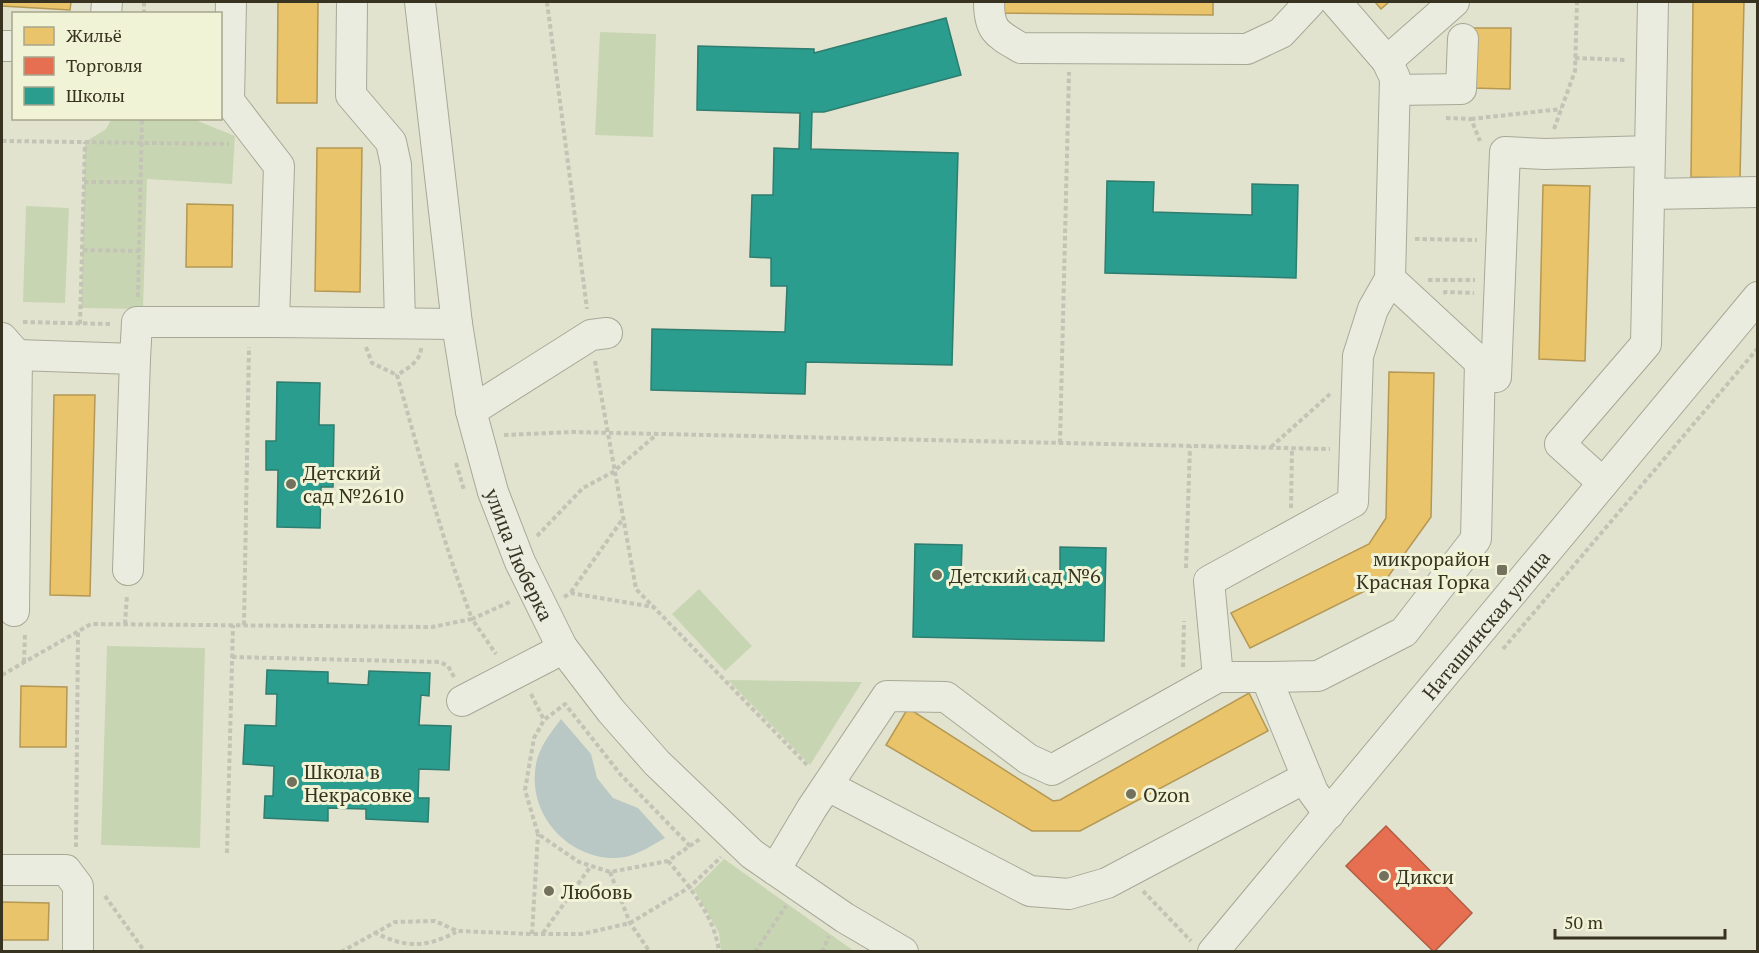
<svg xmlns="http://www.w3.org/2000/svg" width="1759" height="953" viewBox="0 0 1759 953" font-family="'PT Serif',serif">
  <rect width="100%" height="100%" fill="#e2e3cf"/>
  <path fill="#c8d5b2" d="M600,32L656,34L653,137L595,135Z
    M112,118L193,119L235,136L232,184L147,179L143,309L81,308L85,142L106,129Z
    M26,206L69,208L65,303L23,302Z
    M699,589L752,646L725,671L672,614Z
    M107,646L205,648L200,848L101,845Z
    M728,680L862,682L810,765Z
    M724,859L854,951H721L719,933L694,889Z"/>
  <path fill="#b9c8c4" d="M561,719L591,754L597,778L613,798L638,808L665,838C649,847 632,859 613,858C569,857 531,818 535,772C536,751 549,735 561,719Z"/>
  <path fill="#e9c46a" stroke="#b49854" stroke-width="1.5" d="M2,2H71L70,10L2,6Z
    M278,2H318L317,103H277Z
    M993,2H1213V15L993,13Z
    M1375,2H1389L1381,9Z
    M1693,2H1744L1740,178L1691,177Z
    M1471,28H1511L1510,89L1471,88Z
    M317,148H362L360,292L315,291Z
    M1543,185L1590,186L1585,361L1539,359Z
    M187,204L233,205L232,267H186Z
    M1389,372L1434,373L1431,517L1385,581L1250,648L1231,613L1369,544L1386,518Z
    M54,395H95L90,596L50,595Z
    M21,686L67,687L66,747H20Z
    M1249,693L1268,731L1080,831H1032L886,745L908,708L1053,801L1060,800Z
    M2,902L49,903L48,940H2Z"/>
  <path fill="#e76f51" stroke="#b25d42" stroke-width="1.5" d="M1386,826L1472,913L1434,952L1346,866Z"/>
  <path fill="#2a9d8f" stroke="#2e7d6e" stroke-width="1.5" d="M946,18L961,75L824,112H812L811,149L958,153L952,365L806,362L805,394L651,390L652,329L785,332L787,286H771V258L750,257L752,195H773L774,148L799,149L800,113L697,110L698,46L814,49V53Z
    M1107,181L1154,182L1153,212L1252,215V184L1298,185L1296,278L1105,273Z
    M277,382L320,383L319,425H334L333,487H321L320,528L277,527L278,470H266V441H276Z
    M915,544L962,545L961,576L1060,578V547L1106,548L1104,641L913,637Z
    M267,670L328,672V683L368,685L369,671L430,673L429,696L421,695L419,725L451,726L449,770L419,769L418,798H429L428,822L366,819V809L328,808V821L264,818L265,796H273L274,766L243,764L245,725L276,726L277,694H266Z"/>
  <g fill="none" stroke-linecap="round" stroke-linejoin="round">
    <defs>
      <g id="minor">
        <path d="M352,2L351,95L391,142L396,165L400,323"/>
        <path id="s1" d="M420,2L457,324L471,411L493,492L520,562L562,647L611,711L657,763L752,854L845,918L903,952"/>
        <path d="M989,2C989,31 997,34 1021,48L1247,49L1281,33L1310,2"/>
        <path d="M1336,2L1387,61L1395,78L1390,279"/>
        <path d="M106,14L107,2"/>
        <path d="M2,46H14"/>
        <path d="M1387,61L1454,2"/>
        <path d="M1395,90L1461,89L1463,39"/>
        <path d="M1649,194L1758,192"/>
        <path d="M274,322L457,324"/>
        <path d="M2,338L17,355L14,611"/>
        <path d="M17,355L135,359L137,322H274L279,166L229,101L231,2"/>
        <path d="M471,411L591,335L607,333"/>
        <path d="M1603,483L1560,444L1646,344L1650,151"/>
        <path d="M128,570L135,359"/>
        <path d="M1266,677L1318,676L1404,632L1476,539L1480,361"/>
        <path d="M462,701L549,656L562,647"/>
        <path d="M828,786L1030,891L1069,894L1107,883L1307,777"/>
        <path d="M1329,814L1313,792L1266,677H1218L1209,581L1353,502L1358,356L1373,309L1390,279L1496,377L1505,152L1545,154L1650,151L1653,2"/>
        <path d="M2,870H66L78,886V952"/>
        <path d="M775,870L812,808L887,696L946,697L1028,759L1052,770L1218,677"/>
        <path id="s2" d="M1213,952L1758,297"/>
      </g>
    </defs>
    <use href="#minor" stroke="#a8a897" stroke-width="32"/>
    <path stroke="#c3c3b6" stroke-width="4" stroke-dasharray="4.5 3" stroke-linecap="butt" d="M547,2L587,309
      M144,14V2
      M1575,58L1627,60
      M1446,118L1471,119L1480,141
      M1471,119L1561,109
      M1554,129L1575,71L1577,2
      M2,141L229,144
      M84,182H141
      M1415,239L1477,240
      M83,250L139,251
      M1428,280H1475
      M1446,294L1445,292L1474,293
      M138,297L142,118
      M23,322L111,324
      M80,324L85,142
      M366,347L372,363L397,375
      M421,348C421,361 407,369 397,375C420,457 442,539 472,619L512,601
      M595,361L636,589L808,766
      M504,435L572,432L1330,449
      M1060,443L1069,72
      M1271,447L1330,394
      M456,463L464,490
      M1291,508L1292,448
      M537,536L583,488L613,472L656,435
      M1186,568L1190,446
      M571,592L622,520
      M564,597L571,593L653,607
      M125,624L127,595
      M244,625L249,347
      M1503,649L1758,348
      M232,657L440,662L448,666L454,677
      M24,662L25,633
      M1183,667L1184,621
      M2,675L91,624L432,627L472,619L496,654
      M531,694L544,720
      M690,846L621,775L565,704L544,720L534,738L525,790L538,834L579,862L610,872L668,861L700,839
      M76,847L78,632
      M227,853L233,625
      M668,861C690,887 715,917 719,952
      M610,872L630,923L650,952
      M1143,891L1191,941
      M105,896L145,952
      M374,932C405,948 426,948 456,932
      M543,933L591,866
      M532,934L538,834
      M341,952L395,922L435,921L457,931L532,934H582L630,923L690,887L721,857
      M755,952L786,906
      M822,952L829,936"/>
    <use href="#minor" stroke="#eaecdf" stroke-width="30"/>
  </g>
  <g fill="#73715d" stroke="#f1f3d6" stroke-width="2">
    <circle cx="291" cy="484" r="6"/>
    <rect x="1496" y="564" width="12" height="12" rx="3"/>
    <circle cx="937" cy="575" r="6"/>
    <circle cx="292" cy="782" r="6"/>
    <circle cx="1131" cy="794" r="6"/>
    <circle cx="1384" cy="876" r="6"/>
    <circle cx="549" cy="891" r="6"/>
  </g>
  <g text-anchor="middle" dominant-baseline="central" stroke-width="6" stroke-linejoin="round" paint-order="stroke">
    <g font-size="20" fill="#373320" stroke="#f1f3d6" text-anchor="start">
      <text x="303" y="472">Детский<tspan x="303" dy="23">сад №2610</tspan></text>
      <text x="1490" y="558" text-anchor="end">микрорайон<tspan x="1490" dy="23">Красная Горка</tspan></text>
      <text x="949" y="575">Детский сад №6</text>
      <text x="304" y="771">Школа в<tspan x="304" dy="23">Некрасовке</tspan></text>
      <text x="1143" y="794">Ozon</text>
      <text x="1396" y="876">Дикси</text>
      <text x="561" y="891">Любовь</text>
    </g>
    <g font-size="20" fill="#373320" stroke="#f1f3d6">
      <text stroke="none"><textPath href="#s1" startOffset="564">улица Люберка</textPath></text>
      <text stroke="none"><textPath href="#s2" startOffset="426">Наташинская улица</textPath></text>
    </g>
  </g>
  <rect width="1759" height="953" fill="none" stroke="#373320" stroke-width="6"/>
  <rect x="12" y="12" width="210" height="108" fill="#f1f3d6" stroke="#a7a68d" stroke-width="1.5"/>
  <rect x="24" y="27" width="30" height="18" fill="#e9c46a" stroke="#a7a68d" stroke-width="1.5"/>
  <text x="66" y="42" font-size="18" fill="#373320">Жильё</text>
  <rect x="24" y="57" width="30" height="18" fill="#e76f51" stroke="#a7a68d" stroke-width="1.5"/>
  <text x="66" y="72" font-size="18" fill="#373320">Торговля</text>
  <rect x="24" y="87" width="30" height="18" fill="#2a9d8f" stroke="#a7a68d" stroke-width="1.5"/>
  <text x="66" y="102" font-size="18" fill="#373320">Школы</text>
  <path d="M1555 929v9h170v-9" fill="none" stroke="#373320" stroke-width="3"/>
  <text x="1564" y="929" font-size="18" fill="#373320" stroke="#f1f3d6" stroke-width="4.5" paint-order="stroke">50 m</text>
</svg>
